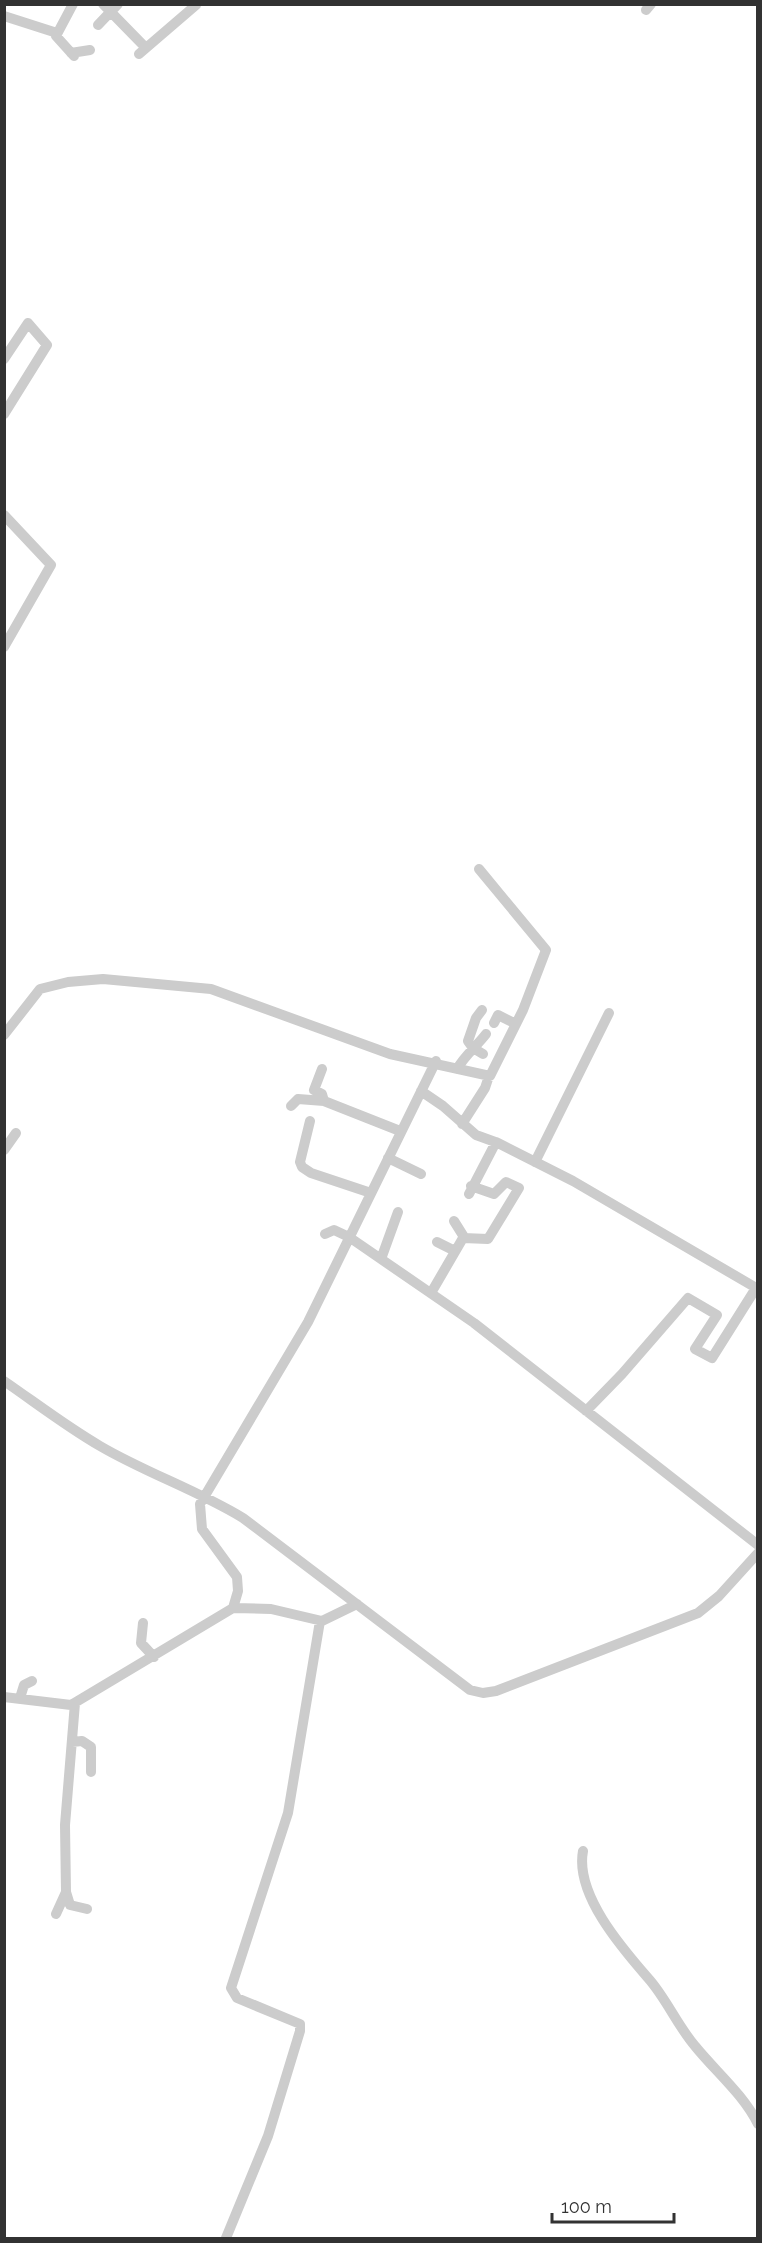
<svg xmlns="http://www.w3.org/2000/svg" width="762" height="2243" viewBox="0 0 762 2243" font-family="Raleway,sans-serif">
  <rect width="100%" height="100%" fill="#fff"/>
  <g fill="none" stroke-linecap="round" stroke-linejoin="round">
    <path stroke="#ccc" stroke-width="10" d="M73,4L56,36L74,56
      M103,4L145,47
      M646,10L651,4
      M4,16L57,33
      M98,25L118,4
      M71,53L90,50
      M139,54L196,5
      M4,359L28,323L47,345L4,414
      M4,515L51,565L4,647
      M482,1010L476,1018L468,1041L473,1048L483,1054
      M494,1023L498,1015L516,1024
      M4,1035L40,989L68,982L103,979L211,989L390,1054L490,1076L523,1010L546,950L479,869
      M322,1069L314,1090L322,1094L324,1101L400,1131
      M457,1069C465,1055 476,1047 486,1034
      M421,1091L443,1106L476,1135L498,1143L573,1181L758,1289
      M291,1106L298,1099L324,1101
      M310,1121L300,1162L302,1167L311,1173L371,1193
      M462,1124L485,1088L489,1076
      M4,1150L16,1133
      M388,1158L421,1174
      M535,1162L609,1013
      M469,1194L496,1142
      M454,1221L464,1237
      M325,1234L334,1230L349,1237L474,1323L758,1545
      M437,1242L455,1251
      M381,1259L398,1212
      M431,1293L463,1238L488,1239L519,1188L506,1182L494,1194L471,1186
      M4,1381C36,1403 67,1427 100,1446C146,1473 197,1490 243,1518L470,1690L483,1693L496,1691L698,1613L719,1596L758,1553
      M586,1411L622,1374L688,1298L717,1315L695,1349L712,1358L756,1288
      M233,1608L238,1591L237,1577L202,1529L200,1504L308,1322L436,1061
      M143,1623L141,1643L154,1657
      M4,1697L71,1705L233,1608L271,1609L322,1621L357,1604
      M20,1698L24,1685L32,1681
      M75,1703L65,1825L66,1892L70,1905L87,1909
      M72,1742L82,1741L91,1747V1772
      M583,1851C575,1894 621,1947 648,1978C666,1998 677,2025 695,2046C716,2072 743,2094 758,2124
      M56,1914L66,1892
      M226,2238L268,2136L300,2031V2024L237,1998L231,1988L288,1813L320,1621"/>
  </g>
  <rect width="762" height="2243" fill="none" stroke="#323232" stroke-width="12"/>
  <path d="M552 2213v9h122v-9" fill="none" stroke="#323232" stroke-width="3"/>
  <text x="561" y="2213" font-size="18" fill="#323232" stroke="#ffffff" stroke-width="4.5" paint-order="stroke">100 m</text>
</svg>
